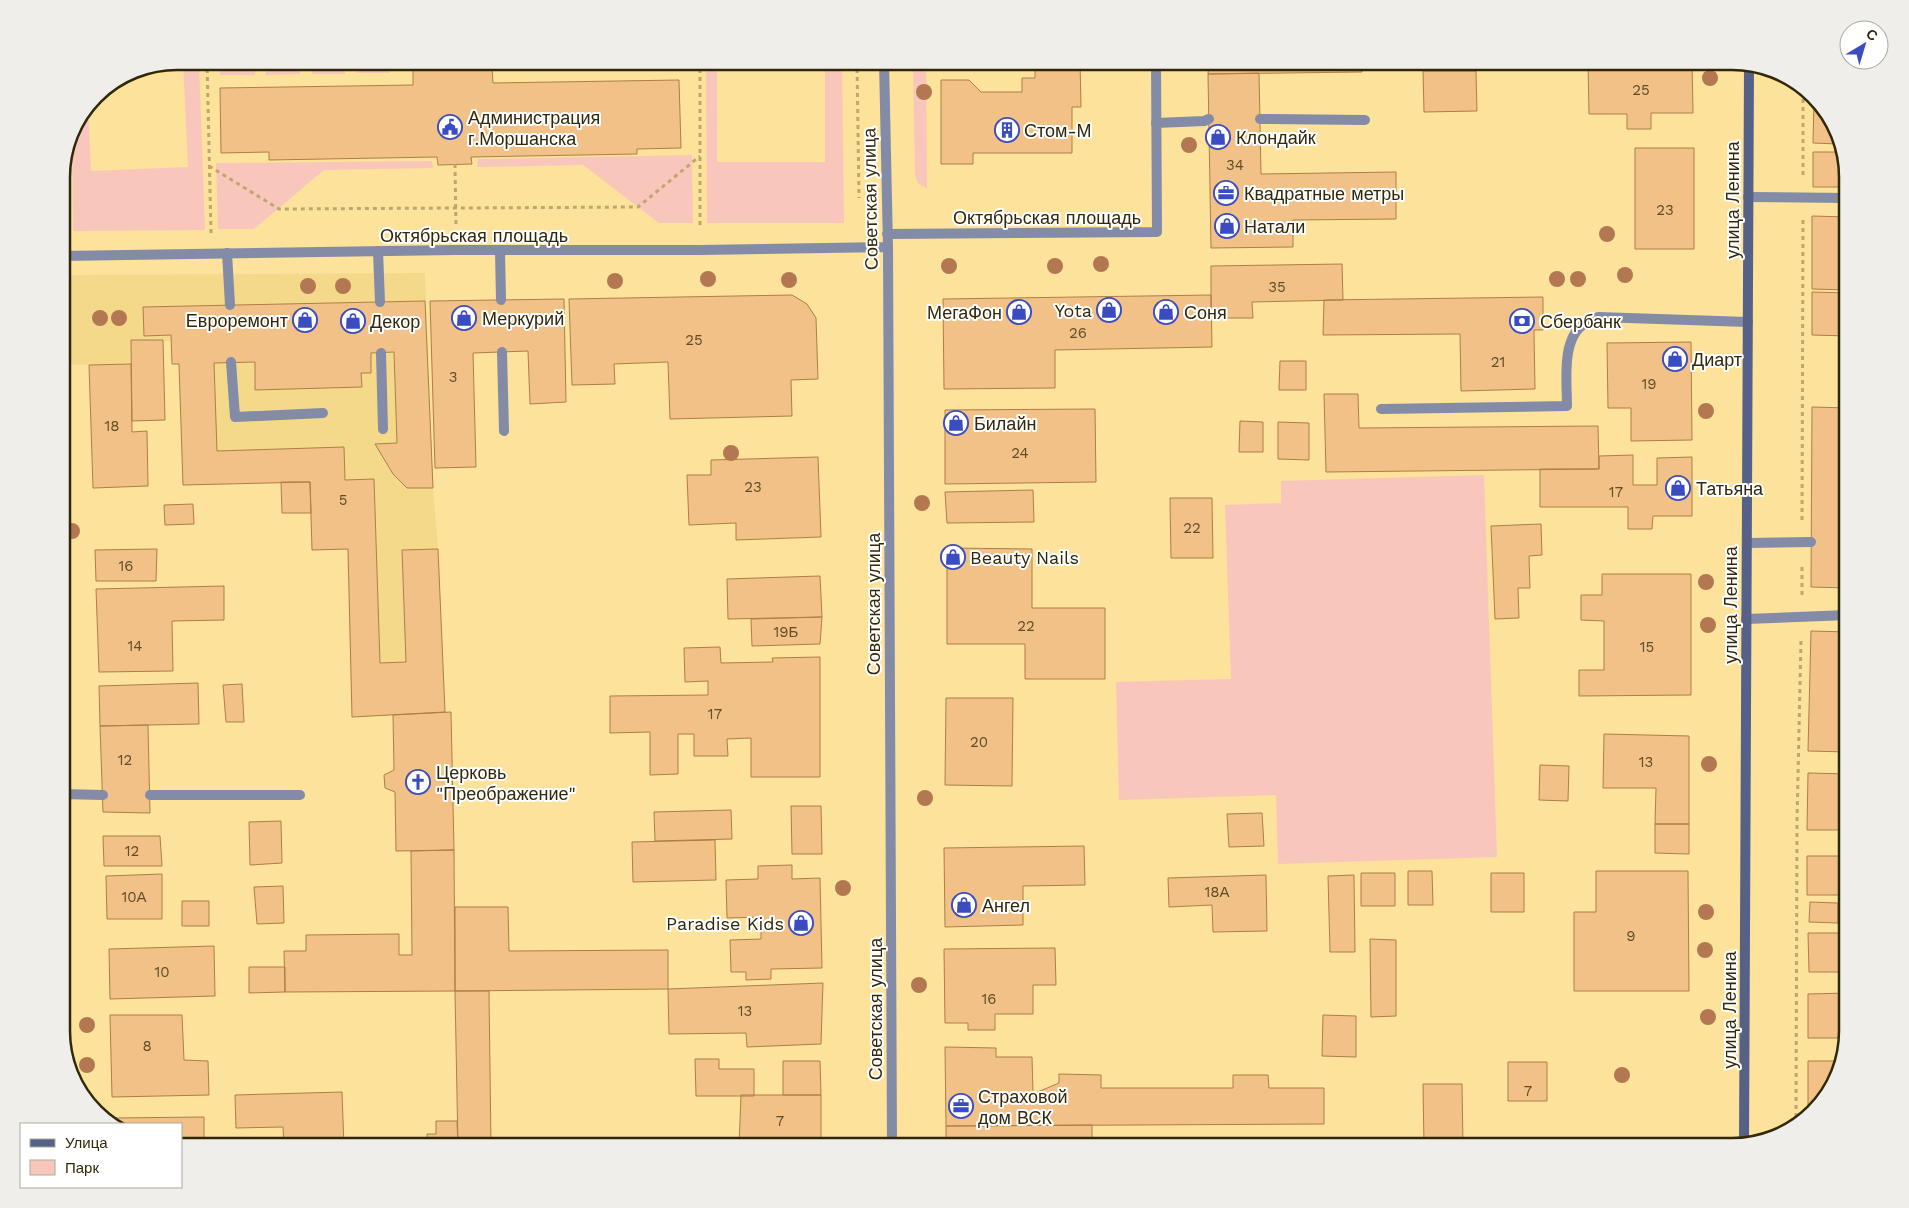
<svg xmlns="http://www.w3.org/2000/svg" width="1909" height="1208" viewBox="0 0 1909 1208" font-family="'Work Sans',sans-serif">
  <rect width="100%" height="100%" fill="#fce29b"/>
  <path fill="#f5d98a" d="M425,273L433,488L438,549L445,712L352,717L347,550H312L311,513L281,482L183,485L179,364H172V341L131,340V364L61,365V278L67,275Z"/>
  <path fill="#f9c6bc" d="M183,61H199L205,230L73,231L72,130L88,106L91,171L188,167Z
    M220,61H255V75H220Z
    M266,61H300V74L266,75Z
    M311,61H345V74H312Z
    M356,61H389L390,73H357Z
    M505,61H539V67H505Z
    M553,61H585L586,67H553Z
    M600,61H634V66H600Z
    M646,61H682V66H646Z
    M706,61H717V162H825V61H842L844,223H707Z
    M913,61H926L927,189L918,183L915,176Z
    M692,155L693,223H659L583,165L477,167L478,159Z
    M432,161L433,168L324,170L254,229H218L216,163Z
    M1484,475L1497,857L1278,864L1276,795L1119,800L1116,682L1231,679L1225,505L1281,503V481Z"/>
  <path fill="#f1c187" stroke="#ad7f46" d="M1047,61H1080L1081,107H1072V153H973V164H941V80H969L981,92H1022V78H1035V62Z
    M1209,61H1362V72L1208,74Z
    M1588,61H1692L1693,113H1651V129H1627V114H1589Z
    M451,68H492L493,83L679,80L681,148L637,149V154L471,157L472,164L438,165L437,157L269,160V152L221,153L220,88L413,85V69Z
    M1423,71H1476L1477,111L1424,112Z
    M1259,73L1261,174L1396,172V219L1293,220V247L1211,248L1208,74Z
    M1814,100L1832,119L1839,144L1813,143Z
    M1635,148H1694V249H1635Z
    M1813,152H1841L1848,177V187H1813Z
    M1812,216L1848,217V290L1812,289Z
    M1342,264L1343,300L1252,302L1253,318H1211V266Z
    M1812,292L1848,293V336L1812,335Z
    M792,295L807,304L816,318L818,379L791,380L792,416L670,419L668,362L614,364L615,384L572,385L569,299Z
    M1211,295L1212,347L1055,350V388L944,389L943,299Z
    M1543,297V330H1534L1535,389L1461,391L1460,334L1323,335L1324,300Z
    M564,299L566,402L530,404L528,351L473,353L476,467L435,468L430,301Z
    M425,301L433,488H407L393,474L375,444L397,443L394,352L371,353V373H361L362,387L255,390V362L214,363L217,451L344,447L345,480L374,479L380,663L406,662L402,550L438,549L445,712L352,717L348,549L312,550L310,482L183,485L179,364H172L171,335L144,336L143,307Z
    M131,340H163L165,420L132,421Z
    M1691,342L1692,440L1631,441V408H1608L1607,343Z
    M1280,361H1306V390H1279Z
    M131,364L132,432L147,431L148,486L93,488L89,365Z
    M1324,394H1358L1359,428L1598,426L1599,469L1326,472Z
    M1812,407L1848,408V588L1811,587Z
    M1095,409L1096,482L945,484V410Z
    M1240,421L1263,422V452H1239Z
    M1278,422L1309,423V460L1278,459Z
    M1633,455V485H1657V458L1692,457V516H1653L1652,529H1628V507H1540V469H1599V456Z
    M818,457L821,537L736,540V523L689,525L687,475H711V460Z
    M281,482H310L311,513H282Z
    M1033,490L1034,522L947,523L945,492Z
    M1170,498H1212L1213,558H1171Z
    M193,504L194,524L165,525L164,505Z
    M1541,524L1542,555L1529,556L1530,588H1518L1519,618L1495,619L1491,526Z
    M947,548L1032,549V608H1105V679H1025V644H947Z
    M157,549L156,581H96L95,550Z
    M1602,574H1691V695L1579,696V670H1604V621L1581,620V595H1602Z
    M820,576L822,617L728,619L727,579Z
    M224,586V620L172,621L173,671L99,672L96,589Z
    M822,617L820,644L752,646L751,619Z
    M1811,631L1848,632V752L1808,751Z
    M720,647L721,663L773,662L772,658L820,657V777H751V738L727,739L728,756H694V734H678V774L650,775V732L610,733V696L708,695V681L685,682L684,648Z
    M198,683L199,724L100,726L99,686Z
    M242,684L244,722H226L223,685Z
    M946,698H1013L1012,786L945,785Z
    M451,712L454,850L396,851L395,792L385,788L384,775L394,770L393,715Z
    M148,725L150,813L103,812L100,726Z
    M1604,734L1689,736V824H1655L1656,788H1603Z
    M1540,765L1569,766L1568,801L1539,800Z
    M1808,773L1848,774V830H1807Z
    M791,806H821L822,854H792Z
    M731,810L732,839L655,841L654,812Z
    M1262,813L1264,846L1229,847L1227,814Z
    M281,821L282,863L250,865L249,822Z
    M1655,824H1689V854L1655,853Z
    M103,836H160L162,866H104Z
    M715,840L716,880L633,882L632,842Z
    M1084,846L1085,885L1023,886V925L945,927L944,848Z
    M454,850L455,991L285,992L284,951H306V935L399,934V955H412L411,851Z
    M1807,856H1848V895H1807Z
    M792,865V879L820,878L822,968L771,969V979L746,980V972H731L730,940L761,939V917L727,918L726,880L758,879V866Z
    M1408,871H1432L1433,905H1408Z
    M1596,871H1688L1689,991H1574V912H1596Z
    M1361,873H1395V906H1361Z
    M1491,873H1524V912H1491Z
    M162,874V919H107L106,876Z
    M1266,875L1267,931L1213,932L1212,905L1169,907L1168,878Z
    M1354,875L1355,952H1330L1328,876Z
    M283,886L284,923L257,924L254,887Z
    M182,901H209V926H182Z
    M1810,902L1838,903V923L1809,922Z
    M455,907H508L509,951L668,950V989L455,991Z
    M1808,933H1848V972H1809Z
    M1370,939L1396,940V1016L1371,1017Z
    M214,946L215,996L110,999L109,949Z
    M1055,948L1056,985H1033V1014H995V1030H968V1023H945L944,949Z
    M249,967H285V992L249,993Z
    M823,983L821,1044L747,1047L746,1033L669,1034L668,989Z
    M455,991H489L491,1147H458Z
    M1848,993V1031L1846,1038H1808V994Z
    M110,1015H182L184,1060L208,1061L209,1095L112,1097Z
    M1323,1015L1356,1016V1057L1322,1056Z
    M945,1047L996,1048V1057H1032L1033,1094L1059,1083V1074L1101,1075V1088H1233V1075H1268L1269,1088H1324V1124L946,1126Z
    M695,1059H719V1069H754V1096H696Z
    M783,1061H820L821,1095H783Z
    M1808,1061H1839L1828,1095L1814,1108H1808Z
    M1508,1062H1547V1101H1508Z
    M1423,1084H1462L1463,1147H1424Z
    M342,1092L344,1147H284L283,1127L236,1128L235,1095Z
    M741,1095H821V1147H739Z
    M204,1117V1145H181V1124H114L113,1118Z
    M436,1121H457L458,1147H428L427,1134H436Z
    M1092,1125V1147H946V1126Z"/>
  <g fill="none" stroke-linecap="round" stroke-linejoin="round">
    <path stroke="#bca76d" stroke-width="3" stroke-dasharray="4 4" stroke-linecap="butt" d="M207,61L211,233
      M451,61V68
      M700,61V228
      M857,61L859,198
      M1002,61V69
      M66,151L67,231
      M455,164L456,228
      M209,166L279,209L638,207L700,156
      M1803,175V88
      M67,278L68,299
      M1802,520L1803,219
      M1802,595V564
      M1796,1125L1797,822L1801,639"/>
    <path stroke="#838ba6" stroke-width="10" d="M1260,119L1365,120
      M1156,123L1204,121L1209,119
      M1748,197L1848,198
      M378,251L380,302
      M500,251L501,300
      M227,253L230,305
      M502,352L504,431
      M381,353L383,429
      M231,362L235,417L323,413
      M1381,409L1567,406C1567,382 1561,339 1584,324C1588,321 1594,320 1598,317L1748,322
      M1747,543L1811,542
      M1746,619L1848,615
      M61,794L103,795
      M150,795H300"/>
    <path stroke="#838ba6" stroke-width="10" d="M884,61L888,247L892,1147
      M887,234L1157,232L1156,61
      M61,256L455,250H700L888,247"/>
    <path stroke="#556187" stroke-width="10" d="M1744,1144L1749,66"/>
  </g>
  <g fill="#b37851">
    <circle cx="1710" cy="78" r="8"/>
    <circle cx="924" cy="92" r="8"/>
    <circle cx="1189" cy="145" r="8"/>
    <circle cx="1607" cy="234" r="8"/>
    <circle cx="1101" cy="264" r="8"/>
    <circle cx="949" cy="266" r="8"/>
    <circle cx="1055" cy="266" r="8"/>
    <circle cx="1625" cy="275" r="8"/>
    <circle cx="708" cy="279" r="8"/>
    <circle cx="1557" cy="279" r="8"/>
    <circle cx="1578" cy="279" r="8"/>
    <circle cx="789" cy="280" r="8"/>
    <circle cx="615" cy="281" r="8"/>
    <circle cx="308" cy="286" r="8"/>
    <circle cx="343" cy="286" r="8"/>
    <circle cx="100" cy="318" r="8"/>
    <circle cx="119" cy="318" r="8"/>
    <circle cx="1706" cy="411" r="8"/>
    <circle cx="731" cy="453" r="8"/>
    <circle cx="922" cy="503" r="8"/>
    <circle cx="72" cy="531" r="8"/>
    <circle cx="1706" cy="582" r="8"/>
    <circle cx="1708" cy="625" r="8"/>
    <circle cx="1709" cy="764" r="8"/>
    <circle cx="925" cy="798" r="8"/>
    <circle cx="843" cy="888" r="8"/>
    <circle cx="1706" cy="912" r="8"/>
    <circle cx="1705" cy="950" r="8"/>
    <circle cx="919" cy="985" r="8"/>
    <circle cx="1708" cy="1017" r="8"/>
    <circle cx="87" cy="1025" r="8"/>
    <circle cx="87" cy="1065" r="8"/>
    <circle cx="1622" cy="1075" r="8"/>
  </g>
  <defs>
    <symbol id="civic-ring" viewBox="-11 -11 22 22"><circle r="9.5" fill="#fff" stroke="#3a4cbf" stroke-width="1.5"/><path d="M-.6-6.5H3V-4.5H.6V-3L4-1V1h2V6H-6V1h2V-1L-.6-3ZM-1.2 2.5V6h2.4V2.5Z" fill="#3a4cbf"/></symbol>
    <symbol id="building-ring" viewBox="-11 -11 22 22"><circle r="9.5" fill="#fff" stroke="#3a4cbf" stroke-width="1.5"/><path d="M-4-6H4V6H1V3H-1V6H-4ZM-2.5-4.3h1.7v1.8h-1.7ZM.8-4.3h1.7v1.8H.8ZM-2.5-1h1.7V.8h-1.7ZM.8-1h1.7V.8H.8Z" fill="#3a4cbf"/></symbol>
    <symbol id="shop-ring" viewBox="-11 -11 22 22"><circle r="9.5" fill="#fff" stroke="#3a4cbf" stroke-width="1.5"/><path d="M-5-2.5h2.3a2.7 3.5 0 0 1 5.4 0H5L5.5 6h-11ZM-1.5-2.5h3a1.5 2.3 0 0 0-3 0Z" fill="#3a4cbf"/></symbol>
    <symbol id="office-ring" viewBox="-11 -11 22 22"><circle r="9.5" fill="#fff" stroke="#3a4cbf" stroke-width="1.5"/><path d="M-6-3h4V-5.5h4V-3h4V5H-6ZM-1-4.5V-3h2v-1.5ZM-6 0V1H6V0Z" fill="#3a4cbf"/></symbol>
    <symbol id="bank-ring" viewBox="-11 -11 22 22"><circle r="9.5" fill="#fff" stroke="#3a4cbf" stroke-width="1.5"/><path d="M-6-4H6V4H-6ZM0-2.3a2.3 2.3 0 1 0 0 4.6a2.3 2.3 0 1 0 0-4.6Z" fill="#3a4cbf"/></symbol>
    <symbol id="church-ring" viewBox="-11 -11 22 22"><circle r="9.5" fill="#fff" stroke="#3a4cbf" stroke-width="1.5"/><path d="M-1.2-6h2.4v3.5h3.3v2.4h-3.3V6h-2.4V-.1h-3.3v-2.4h3.3Z" fill="#3a4cbf"/></symbol>
  </defs>
  <g fill-rule="evenodd">
    <use href="#civic-ring" x="436" y="113" width="28" height="28"/>
    <use href="#building-ring" x="993" y="116" width="28" height="28"/>
    <use href="#shop-ring" x="1204" y="123" width="28" height="28"/>
    <use href="#office-ring" x="1212" y="179" width="28" height="28"/>
    <use href="#shop-ring" x="1213" y="212" width="28" height="28"/>
    <use href="#shop-ring" x="1095" y="296" width="28" height="28"/>
    <use href="#shop-ring" x="1005" y="298" width="28" height="28"/>
    <use href="#shop-ring" x="1152" y="298" width="28" height="28"/>
    <use href="#shop-ring" x="450" y="304" width="28" height="28"/>
    <use href="#shop-ring" x="291" y="306" width="28" height="28"/>
    <use href="#shop-ring" x="339" y="307" width="28" height="28"/>
    <use href="#bank-ring" x="1508" y="307" width="28" height="28"/>
    <use href="#shop-ring" x="1661" y="345" width="28" height="28"/>
    <use href="#shop-ring" x="942" y="409" width="28" height="28"/>
    <use href="#shop-ring" x="1664" y="474" width="28" height="28"/>
    <use href="#shop-ring" x="939" y="543" width="28" height="28"/>
    <use href="#church-ring" x="404" y="768" width="28" height="28"/>
    <use href="#shop-ring" x="950" y="891" width="28" height="28"/>
    <use href="#shop-ring" x="787" y="909" width="28" height="28"/>
    <use href="#office-ring" x="947" y="1092" width="28" height="28"/>
  </g>
  <g text-anchor="middle" dominant-baseline="central" stroke-width="4" stroke-linejoin="round" paint-order="stroke">
    <g font-size="15" fill="#614e28">
      <text x="1641" y="90">25</text>
      <text x="1235" y="165">34</text>
      <text x="1665" y="210">23</text>
      <text x="1277" y="287">35</text>
      <text x="1078" y="333">26</text>
      <text x="694" y="340">25</text>
      <text x="1498" y="362">21</text>
      <text x="453" y="377">3</text>
      <text x="1649" y="384">19</text>
      <text x="112" y="426">18</text>
      <text x="1020" y="453">24</text>
      <text x="753" y="487">23</text>
      <text x="1616" y="492">17</text>
      <text x="343" y="500">5</text>
      <text x="1192" y="528">22</text>
      <text x="126" y="566">16</text>
      <text x="1026" y="626">22</text>
      <text x="786" y="632">19Б</text>
      <text x="135" y="646">14</text>
      <text x="1647" y="647">15</text>
      <text x="715" y="714">17</text>
      <text x="979" y="742">20</text>
      <text x="125" y="760">12</text>
      <text x="1646" y="762">13</text>
      <text x="132" y="851">12</text>
      <text x="1217" y="892">18А</text>
      <text x="134" y="897">10А</text>
      <text x="1631" y="936">9</text>
      <text x="162" y="972">10</text>
      <text x="989" y="999">16</text>
      <text x="745" y="1011">13</text>
      <text x="147" y="1046">8</text>
      <text x="1528" y="1091">7</text>
      <text x="780" y="1121">7</text>
    </g>
    <g font-size="18" fill="#312709" stroke="#fff" text-anchor="start">
      <text x="468" y="117">Администрация<tspan x="468" dy="21">г.Моршанска</tspan></text>
      <text x="1024" y="130">Стом-М</text>
      <text x="1236" y="137">Клондайк</text>
      <text x="1244" y="193">Квадратные метры</text>
      <text x="1244" y="226">Натали</text>
      <text x="1092" y="310" text-anchor="end">Yota</text>
      <text x="1002" y="312" text-anchor="end">МегаФон</text>
      <text x="1184" y="312">Соня</text>
      <text x="482" y="318">Меркурий</text>
      <text x="288" y="320" text-anchor="end">Евроремонт</text>
      <text x="370" y="321">Декор</text>
      <text x="1540" y="321">Сбербанк</text>
      <text x="1692" y="359">Диарт</text>
      <text x="974" y="423">Билайн</text>
      <text x="1696" y="488">Татьяна</text>
      <text x="970" y="557">Beauty Nails</text>
      <text x="436" y="772">Церковь<tspan x="436" dy="21">"Преображение"</tspan></text>
      <text x="982" y="905">Ангел</text>
      <text x="784" y="923" text-anchor="end">Paradise Kids</text>
      <text x="978" y="1096">Страховой<tspan x="978" dy="21">дом ВСК</tspan></text>
    </g>
    <g font-size="18" fill="#312709" stroke="#fff">
      <text transform="translate(870 199) rotate(-91)">Советская улица</text>
      <text transform="translate(1732 200) rotate(-90)">улица Ленина</text>
      <text x="1047" y="217">Октябрьская площадь</text>
      <text x="474" y="235">Октябрьская площадь</text>
      <text transform="translate(873 604) rotate(-90)">Советская улица</text>
      <text transform="translate(1730 605) rotate(-90)">улица Ленина</text>
      <text transform="translate(875 1009) rotate(-90)">Советская улица</text>
      <text transform="translate(1729 1010) rotate(-90)">улица Ленина</text>
    </g>
  </g>
  <path d="M0 0H1909V1208H0ZM177 70H1732A107 107 0 0 1 1839 177V1031A107 107 0 0 1 1732 1138H177A107 107 0 0 1 70 1031V177A107 107 0 0 1 177 70Z" fill="#efeeeb" fill-rule="evenodd"/>
  <path fill="none" stroke="#312709" stroke-width="2.5" d="M177 70H1732A107 107 0 0 1 1839 177V1031A107 107 0 0 1 1732 1138H177A107 107 0 0 1 70 1031V177A107 107 0 0 1 177 70Z"/>
  <rect x="20" y="1123" width="162" height="65" fill="#ffffff" stroke="#ada99d"/>
  <rect x="30" y="1139" width="25" height="8" fill="#556187" stroke="#ada99d"/>
  <text x="65" y="1148" font-size="15" fill="#312709">Улица</text>
  <rect x="30" y="1160" width="25" height="15" fill="#f9c6bc" stroke="#ada99d"/>
  <text x="65" y="1173" font-size="15" fill="#312709">Парк</text>
  <g transform="translate(1864 45) rotate(38)"><circle r="24" fill="#ffffff" stroke="#ada99d"/>
  <path d="M0-4L9 19L0 12L-9 19Z" fill="#3a4cbf"/>
  <text y="-8" font-size="14" font-weight="bold" text-anchor="middle" fill="#312709">С</text>
  </g>
</svg>
